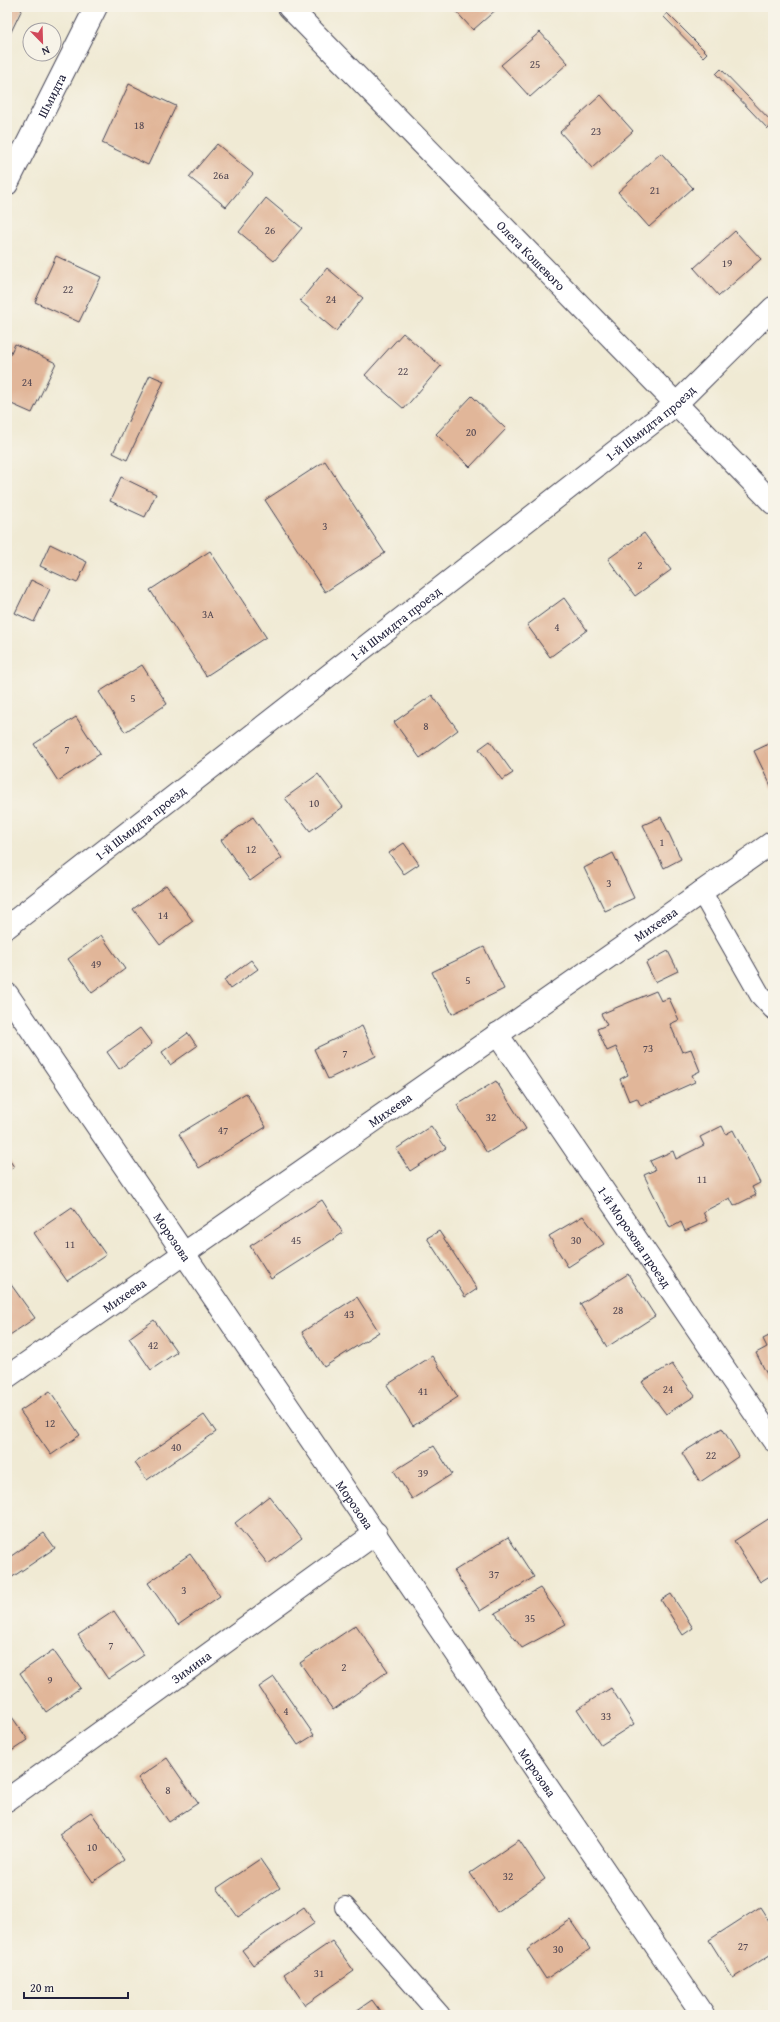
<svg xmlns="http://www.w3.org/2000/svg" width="780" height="2022" viewBox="0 0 780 2022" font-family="'Gentium Book Plus',serif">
  <rect width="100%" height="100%" fill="#f7f3e8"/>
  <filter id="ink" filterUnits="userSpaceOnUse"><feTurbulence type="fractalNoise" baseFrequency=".025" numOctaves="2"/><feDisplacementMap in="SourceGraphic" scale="8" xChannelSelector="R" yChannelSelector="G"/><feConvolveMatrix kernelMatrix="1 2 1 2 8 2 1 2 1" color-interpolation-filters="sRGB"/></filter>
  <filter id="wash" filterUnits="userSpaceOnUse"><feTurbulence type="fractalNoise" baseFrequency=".012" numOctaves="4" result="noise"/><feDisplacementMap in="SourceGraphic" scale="16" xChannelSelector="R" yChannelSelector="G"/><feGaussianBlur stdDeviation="0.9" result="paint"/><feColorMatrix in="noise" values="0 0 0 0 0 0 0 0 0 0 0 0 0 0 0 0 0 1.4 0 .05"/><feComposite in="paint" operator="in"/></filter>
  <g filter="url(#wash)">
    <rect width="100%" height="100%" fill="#f0ead4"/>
    <g id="blocks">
      <path fill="#e1b699" d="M7,7H23L10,34L7,32Z
        M452,7H499L473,30Z
        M667,13L707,53L703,57L664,17Z
        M540,32L568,63L530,97L501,65Z
        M721,69L773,123L768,129L716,74Z
        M129,84L176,106L148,165L102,143Z
        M601,95L633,131L592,168L560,132Z
        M217,144L253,174L226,207L189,177Z
        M661,153L693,188L649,227L618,192Z
        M266,198L302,228L274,261L239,232Z
        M735,231L761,259L719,296L694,268Z
        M56,256L101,277L79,322L35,302Z
        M327,268L363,298L336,331L300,301Z
        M403,333L441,366L404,409L365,375Z
        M15,344L56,363L32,413L7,402V361Z
        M150,375L164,381L127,460L113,453Z
        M472,396L506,429L470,467L436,434Z
        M325,461L385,553L325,592L265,500Z
        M121,477L156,494L145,517L110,501Z
        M644,533L671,570L635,596L608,559Z
        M50,544L87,562L77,583L40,566Z
        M210,551L266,637L206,676L150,590Z
        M31,580L50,589L34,622L15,613Z
        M564,598L587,630L550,657L527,625Z
        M142,665L167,704L125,732L99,692Z
        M432,695L458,730L420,758L394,722Z
        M76,717L100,754L58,781L34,744Z
        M490,741L513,773L502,780L479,749Z
        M773,742V790L754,751Z
        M318,774L343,807L310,831L285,798Z
        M253,817L282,858L250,881L221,840Z
        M661,817L681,859L664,868L643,825Z
        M404,843L419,864L404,874L389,853Z
        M613,853L634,898L605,911L584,868Z
        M166,885L193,921L160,945L133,909Z
        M101,935L125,969L92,993L68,959Z
        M484,947L504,989L452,1014L432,972Z
        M668,951L678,971L655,982L646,963Z
        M251,960L258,969L230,989L224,980Z
        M656,991L661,1001L669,998L679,1020L670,1024L682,1052L691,1049L700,1071L692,1075L695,1082L641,1106L637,1098L629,1101L620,1079L628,1075L616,1047L607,1051L597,1029L607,1025L601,1014Z
        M362,1026L376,1056L328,1079L314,1049Z
        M140,1028L152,1044L119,1069L107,1052Z
        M188,1033L197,1046L170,1065L162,1052Z
        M496,1081L526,1129L487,1153L457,1105Z
        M246,1093L266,1127L199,1168L179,1134Z
        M431,1126L446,1148L410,1171L396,1149Z
        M722,1126L726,1134L733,1130L760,1183L752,1187L756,1195L734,1206L730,1198L703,1212L707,1221L685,1231L681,1222L670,1228L644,1175L655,1170L650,1161L673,1151L676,1159L704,1145L700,1137Z
        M7,1156L14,1167L7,1171Z
        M322,1200L343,1233L271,1279L250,1246Z
        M72,1207L106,1255L67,1281L34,1233Z
        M583,1216L604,1244L568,1267L549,1236Z
        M439,1231L477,1289L465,1297L427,1238Z
        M628,1274L655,1316L607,1347L580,1304Z
        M7,1279L35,1318L7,1337Z
        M357,1297L379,1332L324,1367L302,1332Z
        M154,1320L177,1352L151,1370L129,1338Z
        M773,1334V1386L756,1353L767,1347L763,1339Z
        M432,1356L458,1397L413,1426L387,1385Z
        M672,1364L695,1396L666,1414L642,1382Z
        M50,1391L80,1435L51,1455L20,1411Z
        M204,1415L216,1432L147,1480L135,1463Z
        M722,1428L739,1456L700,1482L682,1453Z
        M434,1446L452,1474L412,1499L394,1471Z
        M269,1496L302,1538L268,1564L235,1523Z
        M773,1516V1574L760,1582L734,1541Z
        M44,1533L55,1548L8,1580L7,1559Z
        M508,1537L534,1577L480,1611L454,1571Z
        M190,1554L220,1596L178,1625L148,1583Z
        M540,1588L566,1624L522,1648L495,1613Z
        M671,1594L693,1628L683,1635L661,1600Z
        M114,1611L144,1655L108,1679L78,1635Z
        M356,1625L388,1671L333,1710L300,1663Z
        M53,1650L80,1688L46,1712L20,1673Z
        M274,1677L314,1735L298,1745L259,1687Z
        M611,1688L634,1724L601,1745L577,1709Z
        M12,1717L28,1740L7,1754V1721Z
        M167,1758L198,1803L169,1822L138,1778Z
        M91,1812L124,1860L93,1882L59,1834Z
        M519,1840L545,1879L497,1912L470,1873Z
        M260,1859L280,1888L238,1917L217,1888Z
        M304,1907L315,1923L253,1965L242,1950Z
        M760,1907L773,1927V1953L733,1978L709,1940Z
        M570,1920L590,1949L546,1979L527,1950Z
        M332,1941L354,1971L305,2005L284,1974Z
        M372,2000L383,2015H350Z"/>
    </g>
  </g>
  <g filter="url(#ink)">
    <use href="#blocks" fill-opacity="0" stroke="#414052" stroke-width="1"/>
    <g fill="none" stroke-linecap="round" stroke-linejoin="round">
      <defs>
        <path id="lane" d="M701,891L760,995L773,1009
          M345,1907L440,2015"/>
        <g id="street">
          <path id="s1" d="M289,7L773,503"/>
          <path id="s2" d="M7,184L96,7"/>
          <path id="s3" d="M7,927L676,404L773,308"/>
          <path id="s4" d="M7,994L703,2015"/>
          <path id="s5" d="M497,1034L773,1440"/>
          <path id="s6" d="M7,1377L773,842"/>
          <path id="s7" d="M7,1800L376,1533"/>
        </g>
      </defs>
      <use href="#lane" stroke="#414052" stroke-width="22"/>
      <use href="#street" stroke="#414052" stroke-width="24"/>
      <use href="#lane" stroke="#fff" stroke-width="20"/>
      <use href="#street" stroke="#fff" stroke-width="22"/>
    </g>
  </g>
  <g text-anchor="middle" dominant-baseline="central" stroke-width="4" stroke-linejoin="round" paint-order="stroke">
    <g font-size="11" fill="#524752">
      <text x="535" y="64">25</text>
      <text x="139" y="125">18</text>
      <text x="596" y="131">23</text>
      <text x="221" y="175">26а</text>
      <text x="655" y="190">21</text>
      <text x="270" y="230">26</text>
      <text x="727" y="263">19</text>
      <text x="68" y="289">22</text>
      <text x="331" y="299">24</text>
      <text x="403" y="371">22</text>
      <text x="27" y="382">24</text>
      <text x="471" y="432">20</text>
      <text x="325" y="526">3</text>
      <text x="640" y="565">2</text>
      <text x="208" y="614">3А</text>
      <text x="557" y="627">4</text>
      <text x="133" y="698">5</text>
      <text x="426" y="726">8</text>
      <text x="67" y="749">7</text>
      <text x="314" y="803">10</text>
      <text x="662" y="842">1</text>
      <text x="251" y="849">12</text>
      <text x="609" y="883">3</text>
      <text x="163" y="915">14</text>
      <text x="96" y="964">49</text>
      <text x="468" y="980">5</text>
      <text x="648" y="1048">73</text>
      <text x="345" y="1053">7</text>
      <text x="491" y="1117">32</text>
      <text x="223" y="1130">47</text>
      <text x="702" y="1179">11</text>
      <text x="296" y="1240">45</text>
      <text x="576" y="1240">30</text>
      <text x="70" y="1244">11</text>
      <text x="618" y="1310">28</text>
      <text x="349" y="1314">43</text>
      <text x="153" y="1345">42</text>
      <text x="668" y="1389">24</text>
      <text x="423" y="1391">41</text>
      <text x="50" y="1423">12</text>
      <text x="176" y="1447">40</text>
      <text x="711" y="1455">22</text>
      <text x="423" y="1473">39</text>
      <text x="494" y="1574">37</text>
      <text x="184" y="1590">3</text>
      <text x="530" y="1618">35</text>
      <text x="111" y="1645">7</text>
      <text x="344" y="1667">2</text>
      <text x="50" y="1680">9</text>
      <text x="286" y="1711">4</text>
      <text x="606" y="1716">33</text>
      <text x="168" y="1790">8</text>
      <text x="92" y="1847">10</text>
      <text x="508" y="1876">32</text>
      <text x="743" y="1946">27</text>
      <text x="558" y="1949">30</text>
      <text x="319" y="1973">31</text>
    </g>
    <g font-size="13" fill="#22223b" stroke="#f7f3e8">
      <text stroke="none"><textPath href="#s2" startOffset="99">Шмидта</textPath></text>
      <text stroke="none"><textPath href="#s1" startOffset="347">Олега Кошевого</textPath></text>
      <text stroke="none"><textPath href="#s3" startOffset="817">1-й Шмидта проезд</textPath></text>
      <text stroke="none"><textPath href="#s3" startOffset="493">1-й Шмидта проезд</textPath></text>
      <text stroke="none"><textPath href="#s3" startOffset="169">1-й Шмидта проезд</textPath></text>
      <text stroke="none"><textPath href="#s6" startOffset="791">Михеева</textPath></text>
      <text stroke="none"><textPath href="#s6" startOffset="467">Михеева</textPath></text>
      <text stroke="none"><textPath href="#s4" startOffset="294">Морозова</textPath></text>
      <text stroke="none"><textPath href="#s5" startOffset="245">1-й Морозова проезд</textPath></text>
      <text stroke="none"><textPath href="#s6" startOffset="143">Михеева</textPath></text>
      <text stroke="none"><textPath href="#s4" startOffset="618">Морозова</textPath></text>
      <text stroke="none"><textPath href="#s7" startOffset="227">Зимина</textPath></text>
      <text stroke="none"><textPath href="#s4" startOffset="942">Морозова</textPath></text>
    </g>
  </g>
  <rect width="780" height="2022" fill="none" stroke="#f7f3e8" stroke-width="24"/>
  <g transform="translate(42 42) rotate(157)"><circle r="19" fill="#f7f3e8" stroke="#a29fa3"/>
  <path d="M0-3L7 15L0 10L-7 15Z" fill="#d1495b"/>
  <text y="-6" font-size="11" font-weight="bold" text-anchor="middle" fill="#22223b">N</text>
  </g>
  <path d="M24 1992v6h104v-6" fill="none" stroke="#22223b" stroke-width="2"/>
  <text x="30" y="1992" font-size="12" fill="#22223b" stroke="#f7f3e8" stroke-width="3" paint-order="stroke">20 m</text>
</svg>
